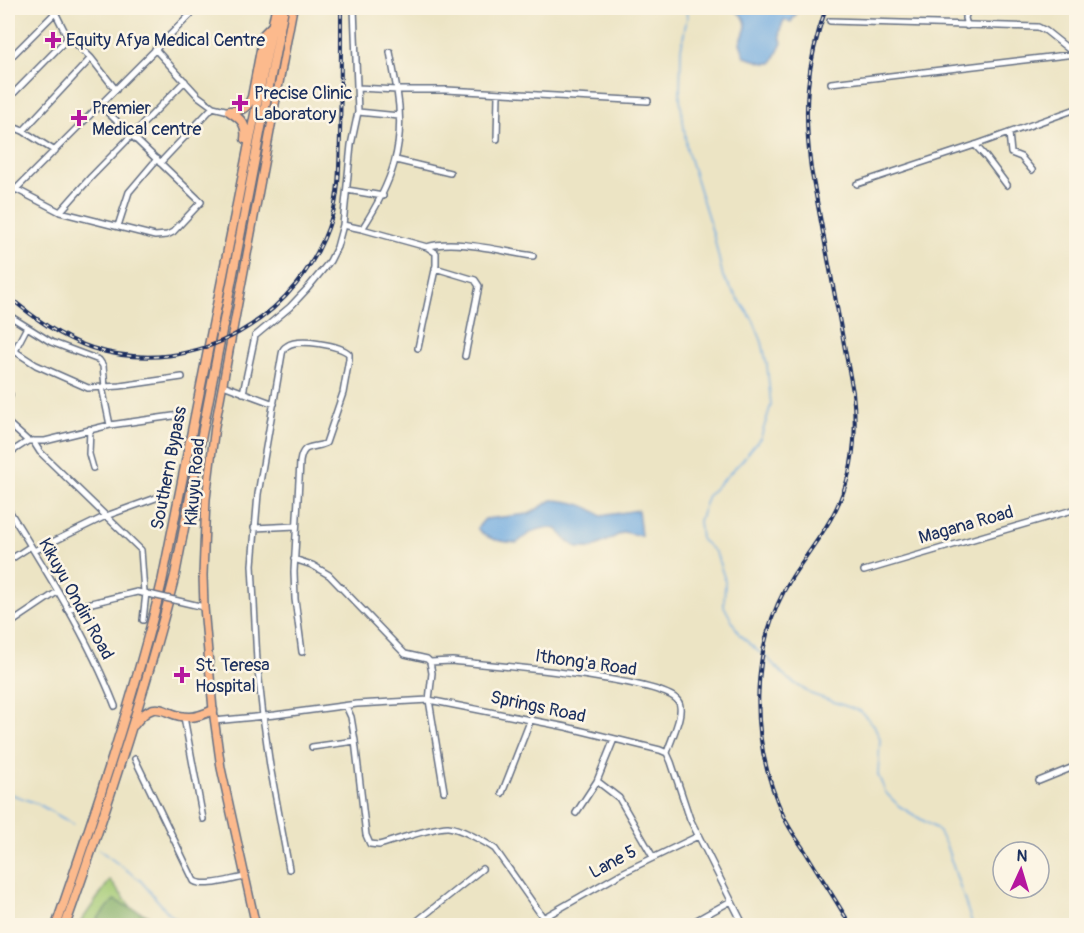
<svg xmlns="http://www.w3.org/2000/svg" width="1084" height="933" viewBox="0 0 1084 933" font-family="Pangolin,sans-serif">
  <rect width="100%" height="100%" fill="#fcf5e5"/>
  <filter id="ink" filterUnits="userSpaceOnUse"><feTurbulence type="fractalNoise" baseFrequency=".0167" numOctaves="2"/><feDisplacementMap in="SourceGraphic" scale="12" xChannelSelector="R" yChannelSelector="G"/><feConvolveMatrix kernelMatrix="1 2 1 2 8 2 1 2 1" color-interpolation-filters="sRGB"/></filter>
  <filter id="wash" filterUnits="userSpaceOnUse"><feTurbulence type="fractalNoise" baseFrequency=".008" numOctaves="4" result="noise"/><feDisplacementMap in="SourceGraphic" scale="24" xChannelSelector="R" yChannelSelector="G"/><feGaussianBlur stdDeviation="1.35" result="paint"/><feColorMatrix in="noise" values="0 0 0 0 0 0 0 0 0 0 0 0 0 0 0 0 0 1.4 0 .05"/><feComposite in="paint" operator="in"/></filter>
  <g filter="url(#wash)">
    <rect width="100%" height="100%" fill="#ece4c4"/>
    <path fill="#a5cb76" stroke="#607d6a" stroke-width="1.5" d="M110,880L145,925L78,926Z"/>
    <path fill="#84af67" stroke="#506f62" stroke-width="1.5" d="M114,900L168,925H92Z"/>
    <path fill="#70aae0" stroke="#466c9f" stroke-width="1.5" d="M732,8H800L791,22L784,20C780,28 779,35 782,43L772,63H764L745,57L740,43C741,40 743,37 744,33C750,19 741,15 732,8Z
      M552,500C570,501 587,504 601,516L638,510L641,536L624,532L592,548H578L567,541L556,528C539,526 530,532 517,543C500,541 488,541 477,528L485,519L529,514Z"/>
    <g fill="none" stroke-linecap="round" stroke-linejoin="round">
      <path stroke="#70aae0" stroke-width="1.5" d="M686,8L687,18L681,49L680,98L687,150L714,237L723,277L753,320L762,342L767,365L771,405L761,437L741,462L708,495L699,521L701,539L716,553L725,580L724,606L739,634L760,653
        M765,656L788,679L811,694L860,711L874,725L880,739L878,775L886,793L899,806L937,829L946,845L973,926
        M8,793L38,804L73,824
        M98,849L140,880L171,916L190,926"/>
    </g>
  </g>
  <g filter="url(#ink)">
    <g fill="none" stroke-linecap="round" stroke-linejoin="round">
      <defs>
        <path id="minor" d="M53,8L66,34L91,58L116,90
          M830,21L1038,27L1046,31L1076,55
          M967,26L965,18L968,8
          M155,49L198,96L213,107L229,111
          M8,60L55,13
          M831,83L1075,54
          M358,88L397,90L390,52
          M8,99L69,37
          M358,112L399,116
          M8,125L23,131L55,151
          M23,131L91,58
          M1009,133L1011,153L1021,157L1032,170
          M497,139L498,94
          M975,145L986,157L1007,185
          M396,160L450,173
          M160,163L213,107
          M857,184L975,145L1076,109
          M8,185L60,212L155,236L167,235L173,232L201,202L99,104
          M347,190L383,196
          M8,197L197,8
          M60,212L91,177L185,81
          M343,225L362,229C392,183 406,146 397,90H446L648,101
          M118,226L129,192L157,159
          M362,229L427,247L436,253V265L418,348
          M427,247C455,238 504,252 533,256
          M435,268L475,280L479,286L465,356
          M8,315L51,342L99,360L103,366L105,387
          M27,327L16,348V352L36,365L88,388L120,386L182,377
          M223,385L274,404
          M102,387L110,425
          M243,393L255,336L290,307L307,289L330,261L337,247L343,225L351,145L358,112L354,8
          M8,403L10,395
          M8,423L28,441
          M90,429L89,454L93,468
          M33,441L40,452L141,550L144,592
          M8,454L28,441H45L110,425L180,415
          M8,509C46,570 89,639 115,706
          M254,528L296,526
          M34,551L106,516L167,494
          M294,559L312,565L329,575L405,654L427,659L430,662L432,673L429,700L444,791
          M8,561L31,546
          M864,571L1076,509
          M174,600L204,607
          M67,609L137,592L153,595
          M143,620L146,593
          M8,625L57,592
          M430,662L452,661C487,665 663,678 678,701C686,711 670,741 667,753
          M346,706L351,717L355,741L366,835L370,844L379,845C393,841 436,826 448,827C460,828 485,842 495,849L549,926
          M184,717L203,819
          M214,721L275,715L357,704L429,700L566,727L660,750L667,753L671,762L690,819L744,926
          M614,739L597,781L619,798L653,857
          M312,747L355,741
          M135,759L194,881C206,888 231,879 245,877
          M1039,781L1076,766
          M502,793L531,719
          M576,813L597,781
          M289,869L270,766L263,716L257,661L252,565L258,494L282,354C283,350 283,348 287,346C298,338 341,345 349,354V359L343,393L326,443C312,450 303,442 300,462L294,572L295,599L302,652
          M543,918L624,872L698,836
          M411,926L482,869
          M686,926L731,901"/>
        <path id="major" d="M256,926L221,768L213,710L204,607L203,575L206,499L215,426L293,8"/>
        <path id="highway" d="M229,111C241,111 247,109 252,97L264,34L272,26
          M230,112C241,119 247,124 245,139
          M134,725C158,694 163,717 189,717C198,717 205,714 213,710
          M56,926C95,813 134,698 162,582L276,8
          M65,926C106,811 145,693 175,575L284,8"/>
      </defs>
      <use href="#minor" stroke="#646e82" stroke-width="8"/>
      <use href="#major" stroke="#646e82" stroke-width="10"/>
      <use href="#highway" stroke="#646e82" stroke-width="11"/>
      <use href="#minor" stroke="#fff" stroke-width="5"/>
      <use href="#major" stroke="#fcba8d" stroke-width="7"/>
      <use href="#highway" stroke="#fcba8d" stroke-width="8"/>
      <defs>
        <path id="rail" d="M826,8C806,65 803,108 811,169L853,392C857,429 855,465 840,500C829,527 808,552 792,577C748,648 749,742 784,817C790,831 800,843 808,856C822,879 837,902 851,926
          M8,296C34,318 60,337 92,348C195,381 302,317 332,216C340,190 339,162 340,135C341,92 341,50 341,8"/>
      </defs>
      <use href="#rail" stroke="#1b2f5e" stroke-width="4"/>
      <use href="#rail" stroke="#fcf5e5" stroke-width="1.5" stroke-dasharray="4.5" stroke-linecap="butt"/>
      <defs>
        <path id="minor-bridge" d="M153,595L174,600"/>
      </defs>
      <use href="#minor-bridge" stroke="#646e82" stroke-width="8" stroke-linecap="butt"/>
      <use href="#minor-bridge" stroke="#fff" stroke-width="5"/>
    </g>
  </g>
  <g fill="#b5179e" stroke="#fcf5e5" stroke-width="2">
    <path d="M50 31h6v6h6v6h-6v6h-6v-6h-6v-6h6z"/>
    <path d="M237 94h6v6h6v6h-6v6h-6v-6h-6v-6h6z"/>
    <path d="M76 109h6v6h6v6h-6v6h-6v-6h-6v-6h6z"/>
    <path d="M179 666h6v6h6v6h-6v6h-6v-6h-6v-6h6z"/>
  </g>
  <g text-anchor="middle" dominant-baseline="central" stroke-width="5" stroke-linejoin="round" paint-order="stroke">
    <g font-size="18" fill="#1b2f5e" stroke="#fcf5e5" text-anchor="start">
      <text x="66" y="40">Equity Afya Medical Centre</text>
      <text x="254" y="93">Precise Clinic<tspan x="254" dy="21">Laboratory</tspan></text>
      <text x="92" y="108">Premier<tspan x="92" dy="21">Medical centre</tspan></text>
      <text x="195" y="665">St. Teresa<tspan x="195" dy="21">Hospital</tspan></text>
    </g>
    <g font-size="18" fill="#1b2f5e" stroke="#fcf5e5">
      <text transform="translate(169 468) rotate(-79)">Southern Bypass</text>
      <text transform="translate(195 482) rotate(-85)">Kikuyu Road</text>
      <text transform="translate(966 525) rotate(-16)">Magana Road</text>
      <text transform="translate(76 599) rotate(61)">Kikuyu Ondiri Road</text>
      <text transform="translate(586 663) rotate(8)">Ithong'a Road</text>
      <text transform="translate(538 707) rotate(12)">Springs Road</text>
      <text transform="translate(613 862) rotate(-28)">Lane 5</text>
    </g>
  </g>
  <rect width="1084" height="933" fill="none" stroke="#fcf5e5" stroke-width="30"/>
  <g transform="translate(1021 870) rotate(4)"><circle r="28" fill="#fcf5e5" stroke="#a2a6af" stroke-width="1.5"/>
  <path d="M0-4.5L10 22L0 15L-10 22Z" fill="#b5179e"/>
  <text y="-9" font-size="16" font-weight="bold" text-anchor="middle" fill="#1b2f5e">N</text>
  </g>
</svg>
